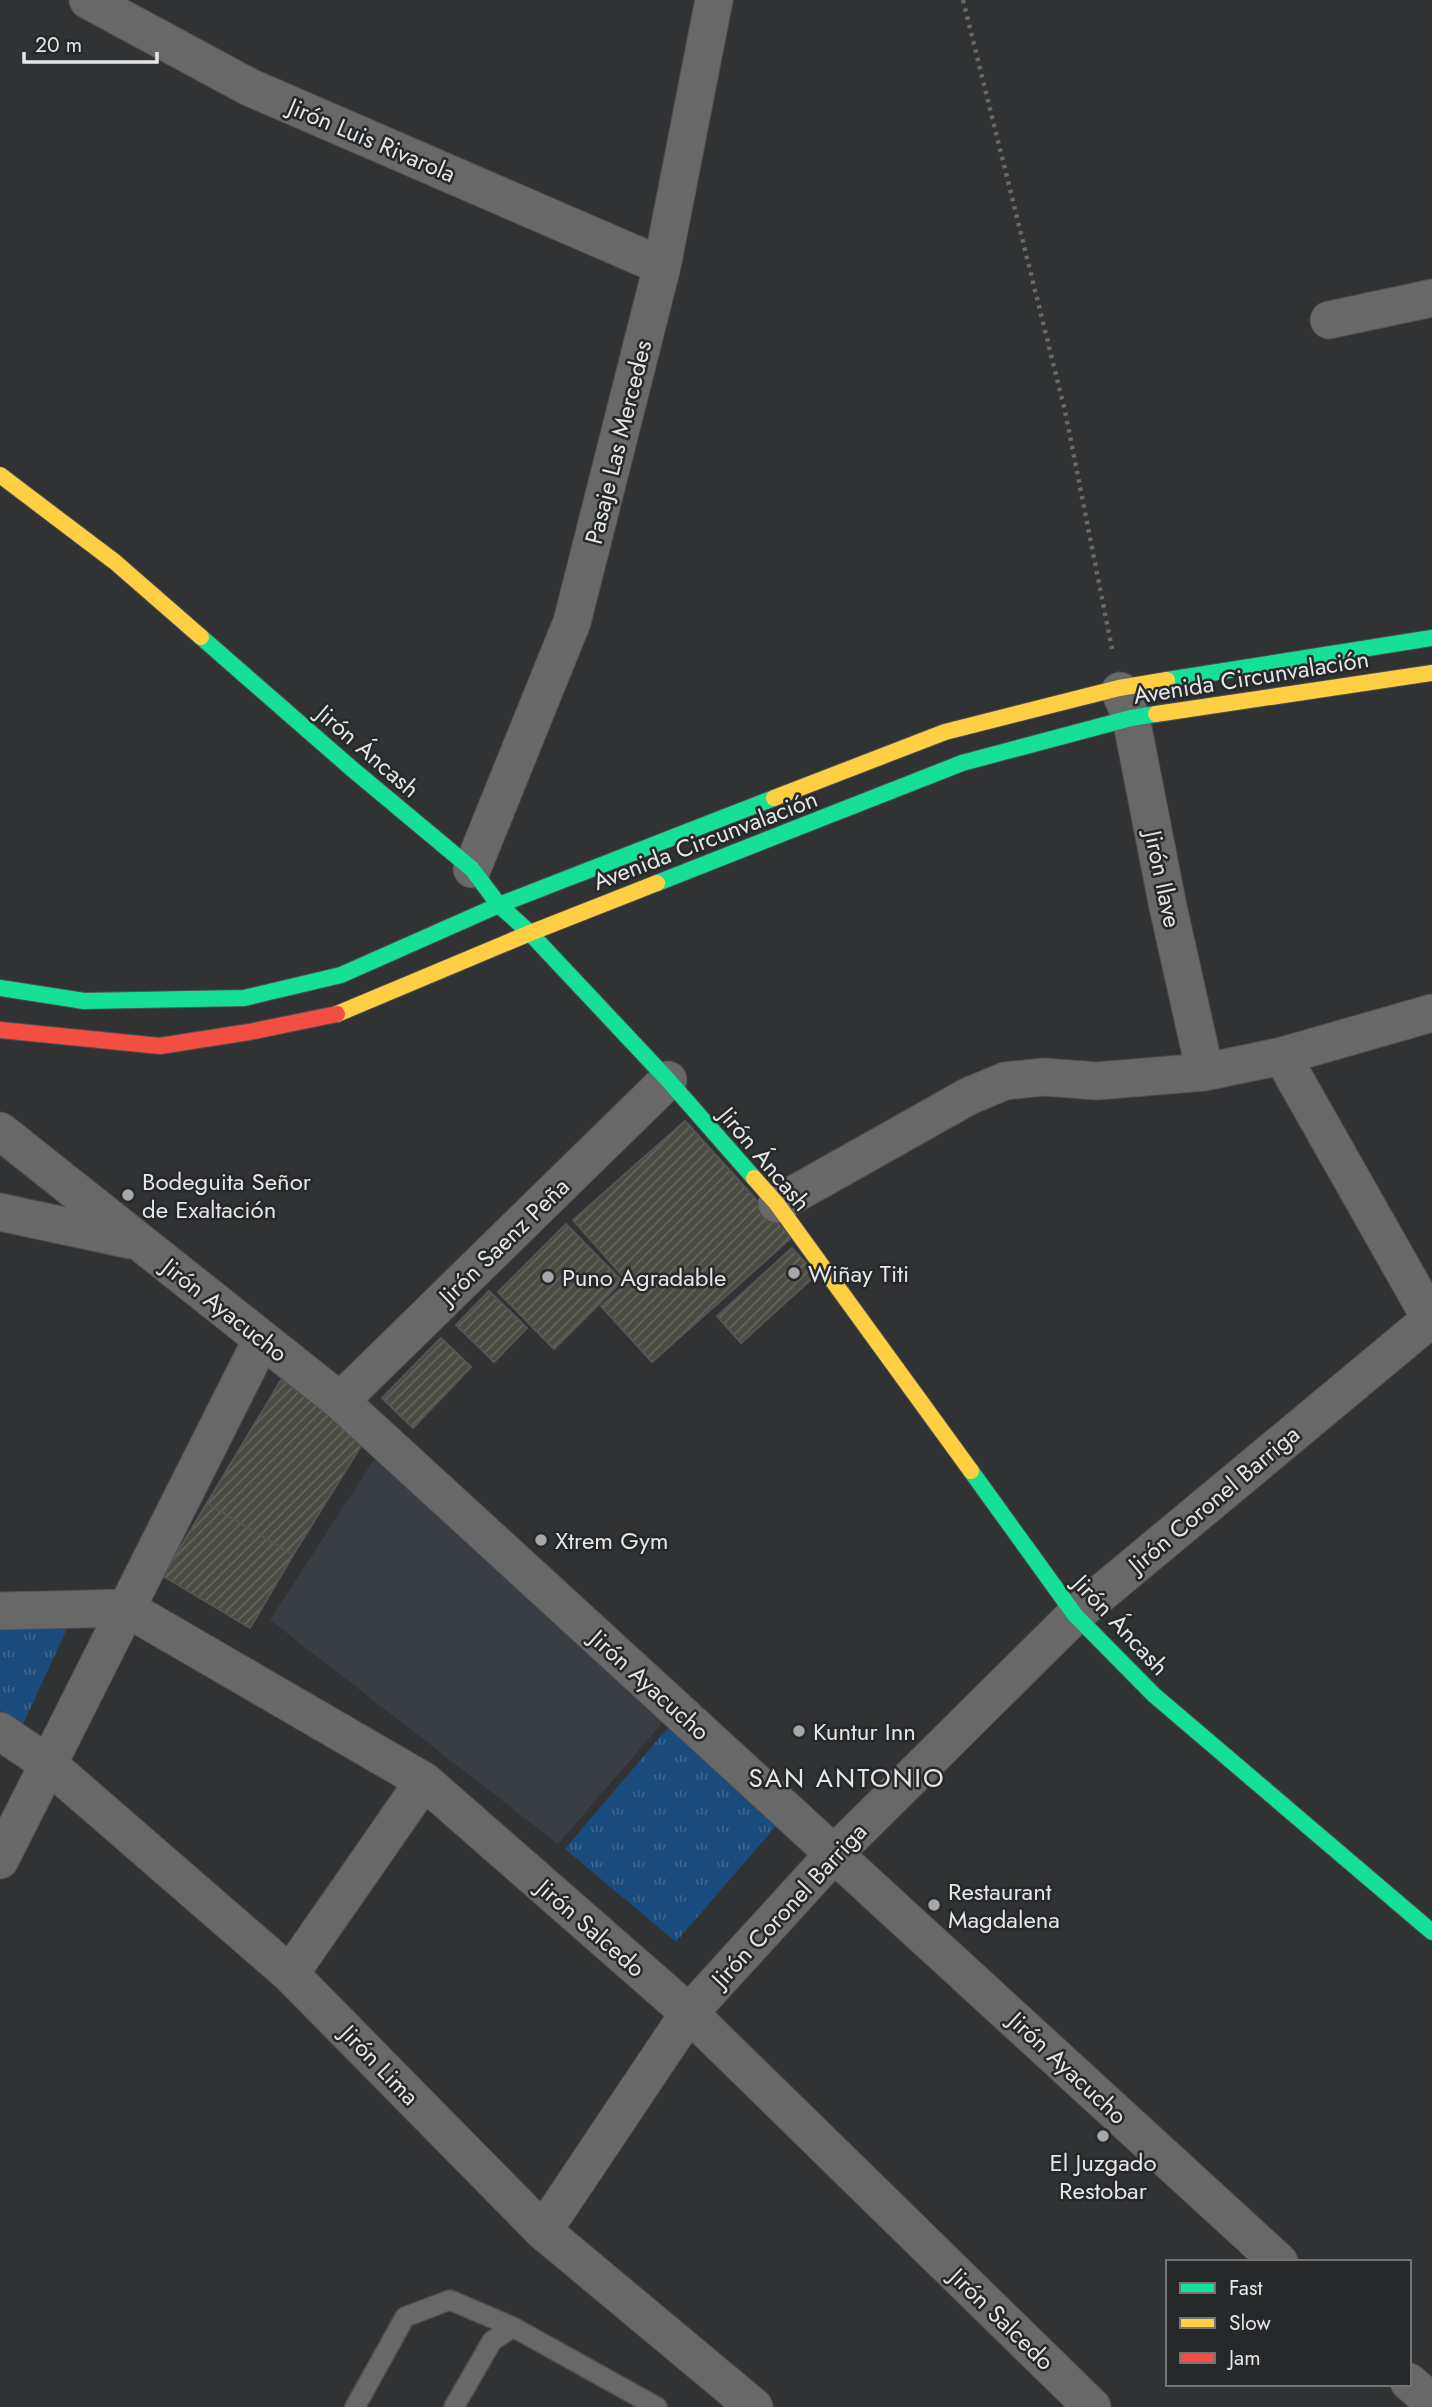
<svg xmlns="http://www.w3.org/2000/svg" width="1432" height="2407" viewBox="0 0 1432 2407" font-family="Jost,sans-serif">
  <defs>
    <pattern id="park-tufts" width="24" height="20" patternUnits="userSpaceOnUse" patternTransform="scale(1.75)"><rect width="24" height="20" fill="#1a4b7d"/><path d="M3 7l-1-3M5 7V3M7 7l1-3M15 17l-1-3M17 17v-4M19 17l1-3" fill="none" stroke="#3b658f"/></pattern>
    <pattern id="building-hatch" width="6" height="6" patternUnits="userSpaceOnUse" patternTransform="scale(1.75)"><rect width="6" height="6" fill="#4a4c43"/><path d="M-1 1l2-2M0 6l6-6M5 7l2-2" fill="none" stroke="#64665e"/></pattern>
  </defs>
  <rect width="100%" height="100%" fill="#313233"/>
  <path fill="#393e44" d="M384,1444L683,1699L558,1844L270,1620Z"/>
  <path fill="url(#park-tufts)" d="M0,1620H71L23,1724L0,1710Z
    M688,1704L800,1798L676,1942L565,1849Z"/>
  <path fill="url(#building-hatch)" stroke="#555" stroke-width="2" d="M685,1121L791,1238L652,1362L601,1306L628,1282L573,1220Z
    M566,1224L622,1281L554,1349L498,1292Z
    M792,1248L816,1275L741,1343L717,1316Z
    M489,1291L527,1328L494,1362L456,1325Z
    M441,1338L471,1367L413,1428L382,1398Z
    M281,1380L369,1433L293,1555L207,1503Z
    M207,1503L293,1555L250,1628L163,1576Z"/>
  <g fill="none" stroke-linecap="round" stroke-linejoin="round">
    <defs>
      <path id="lane" d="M355,2407L405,2317L450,2300L513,2327
        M454,2407L492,2341L513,2327L657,2407"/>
      <path id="street" d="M88,0L249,87L662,266
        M1329,320L1432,298
        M1120,691L1131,718L1168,907L1205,1072
        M472,869L572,622L662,266L714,0
        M1282,1056L1432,1321
        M0,1131L340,1401L1279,2262
        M777,1204L969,1096L1005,1081L1044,1077L1097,1081L1205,1072L1282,1056L1432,1013
        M0,1212L130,1240
        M340,1401L668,1080
        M0,1611L126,1608L424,1781L689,2013L1092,2407
        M0,1731L48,1764L290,1974L543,2231L754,2407
        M0,1860L262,1339
        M290,1974L424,1781
        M543,2231L689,2013L834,1854L1075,1615L1432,1318
        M1409,2382L1432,2402"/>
      <path id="fast" d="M201,637L351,768L472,869L499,905L530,933L668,1080L754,1178
        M1167,680L1432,638
        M657,883L962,763L1131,718L1156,714
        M0,988L84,1001L244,998L341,975L499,905L774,798
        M971,1471L1075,1615L1154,1695L1432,1932"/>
      <path id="slow" d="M0,475L115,562L201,637
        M1156,714L1432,673
        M774,798L945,732L1119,688L1167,680
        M337,1014L530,933L657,883
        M754,1178L777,1204L971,1471"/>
      <path id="jam" d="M0,1030L160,1046L249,1032L337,1014"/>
    </defs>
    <use href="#lane" stroke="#4e4f50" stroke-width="22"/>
    <use href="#street" stroke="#4e4f50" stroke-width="39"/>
    <use href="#fast" stroke="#4e4f50" stroke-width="18"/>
    <use href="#slow" stroke="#4e4f50" stroke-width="18"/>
    <use href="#jam" stroke="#4e4f50" stroke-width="18"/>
    <path stroke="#686969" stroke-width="4.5" stroke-dasharray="3.5 5" stroke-linecap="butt" d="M963,0L1065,411L1112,649"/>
    <use href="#lane" stroke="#686869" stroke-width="19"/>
    <use href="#street" stroke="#686869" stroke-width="37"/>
    <use href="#fast" stroke="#16e098" stroke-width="16"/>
    <use href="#slow" stroke="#ffcf43" stroke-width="16"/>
    <use href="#jam" stroke="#f24e42" stroke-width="16"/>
  </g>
  <g fill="#a6a7a8" stroke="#26282a" stroke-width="2.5">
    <circle cx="128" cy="1195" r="7"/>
    <circle cx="794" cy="1273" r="7"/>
    <circle cx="548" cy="1277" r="7"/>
    <circle cx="541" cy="1540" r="7"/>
    <circle cx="799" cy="1731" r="7"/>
    <circle cx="934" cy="1905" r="7"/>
    <circle cx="1103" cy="2136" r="7"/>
  </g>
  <g text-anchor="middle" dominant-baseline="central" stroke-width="5" stroke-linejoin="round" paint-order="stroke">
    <g font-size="24" fill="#e5e6e7" stroke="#26282a">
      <text transform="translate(372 140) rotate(23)">Jirón Luis Rivarola</text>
      <text transform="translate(618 442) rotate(-76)">Pasaje Las Mercedes</text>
      <text transform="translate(1251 677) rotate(-9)">Avenida Circunvalación</text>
      <text transform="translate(368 751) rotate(41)">Jirón Áncash</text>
      <text transform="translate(705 840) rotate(-21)">Avenida Circunvalación</text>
      <text transform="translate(1163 879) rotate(78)">Jirón Ilave</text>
      <text transform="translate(765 1159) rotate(50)">Jirón Áncash</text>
      <text transform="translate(504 1241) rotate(-44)">Jirón Saenz Peña</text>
      <text transform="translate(225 1310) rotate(38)">Jirón Ayacucho</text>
      <text transform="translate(1214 1499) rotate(-40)">Jirón Coronel Barriga</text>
      <text transform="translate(1121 1625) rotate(47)">Jirón Áncash</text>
      <text transform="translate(650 1685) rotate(42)">Jirón Ayacucho</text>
      <text transform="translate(789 1905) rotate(-47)">Jirón Coronel Barriga</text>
      <text transform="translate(591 1928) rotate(41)">Jirón Salcedo</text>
      <text transform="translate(380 2065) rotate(46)">Jirón Lima</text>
      <text transform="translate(1068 2068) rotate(43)">Jirón Ayacucho</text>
      <text transform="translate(1002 2319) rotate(44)">Jirón Salcedo</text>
    </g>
    <g font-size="24" fill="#e5e6e7" stroke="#26282a" text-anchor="start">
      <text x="142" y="1181">Bodeguita Señor<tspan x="142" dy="28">de Exaltación</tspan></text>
      <text x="808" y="1273">Wiñay Titi</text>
      <text x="562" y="1277">Puno Agradable</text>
      <text x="555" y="1540">Xtrem Gym</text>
      <text x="813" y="1731">Kuntur Inn</text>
      <text x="948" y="1891">Restaurant<tspan x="948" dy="28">Magdalena</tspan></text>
      <text x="1103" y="2162" text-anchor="middle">El Juzgado<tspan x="1103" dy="28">Restobar</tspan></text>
    </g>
    <g font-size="26" letter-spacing="2" fill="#e5e6e7" stroke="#26282a">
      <text x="847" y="1778">SAN ANTONIO</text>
    </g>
  </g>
  <rect x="1166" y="2260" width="245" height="126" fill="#26282a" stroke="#727476" stroke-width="2"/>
  <rect x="1180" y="2283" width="35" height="10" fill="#16e098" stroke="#727476" stroke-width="2"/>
  <text x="1229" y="2295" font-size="21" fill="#e5e6e7">Fast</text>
  <rect x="1180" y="2318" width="35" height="10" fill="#ffcf43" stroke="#727476" stroke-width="2"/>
  <text x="1229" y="2330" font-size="21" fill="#e5e6e7">Slow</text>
  <rect x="1180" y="2353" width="35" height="10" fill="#f24e42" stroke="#727476" stroke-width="2"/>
  <text x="1229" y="2365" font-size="21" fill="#e5e6e7">Jam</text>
  <path d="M24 52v10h133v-10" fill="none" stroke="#e5e6e7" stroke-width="3.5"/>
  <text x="35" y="52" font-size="21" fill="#e5e6e7" stroke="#26282a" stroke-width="5" paint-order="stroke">20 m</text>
</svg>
